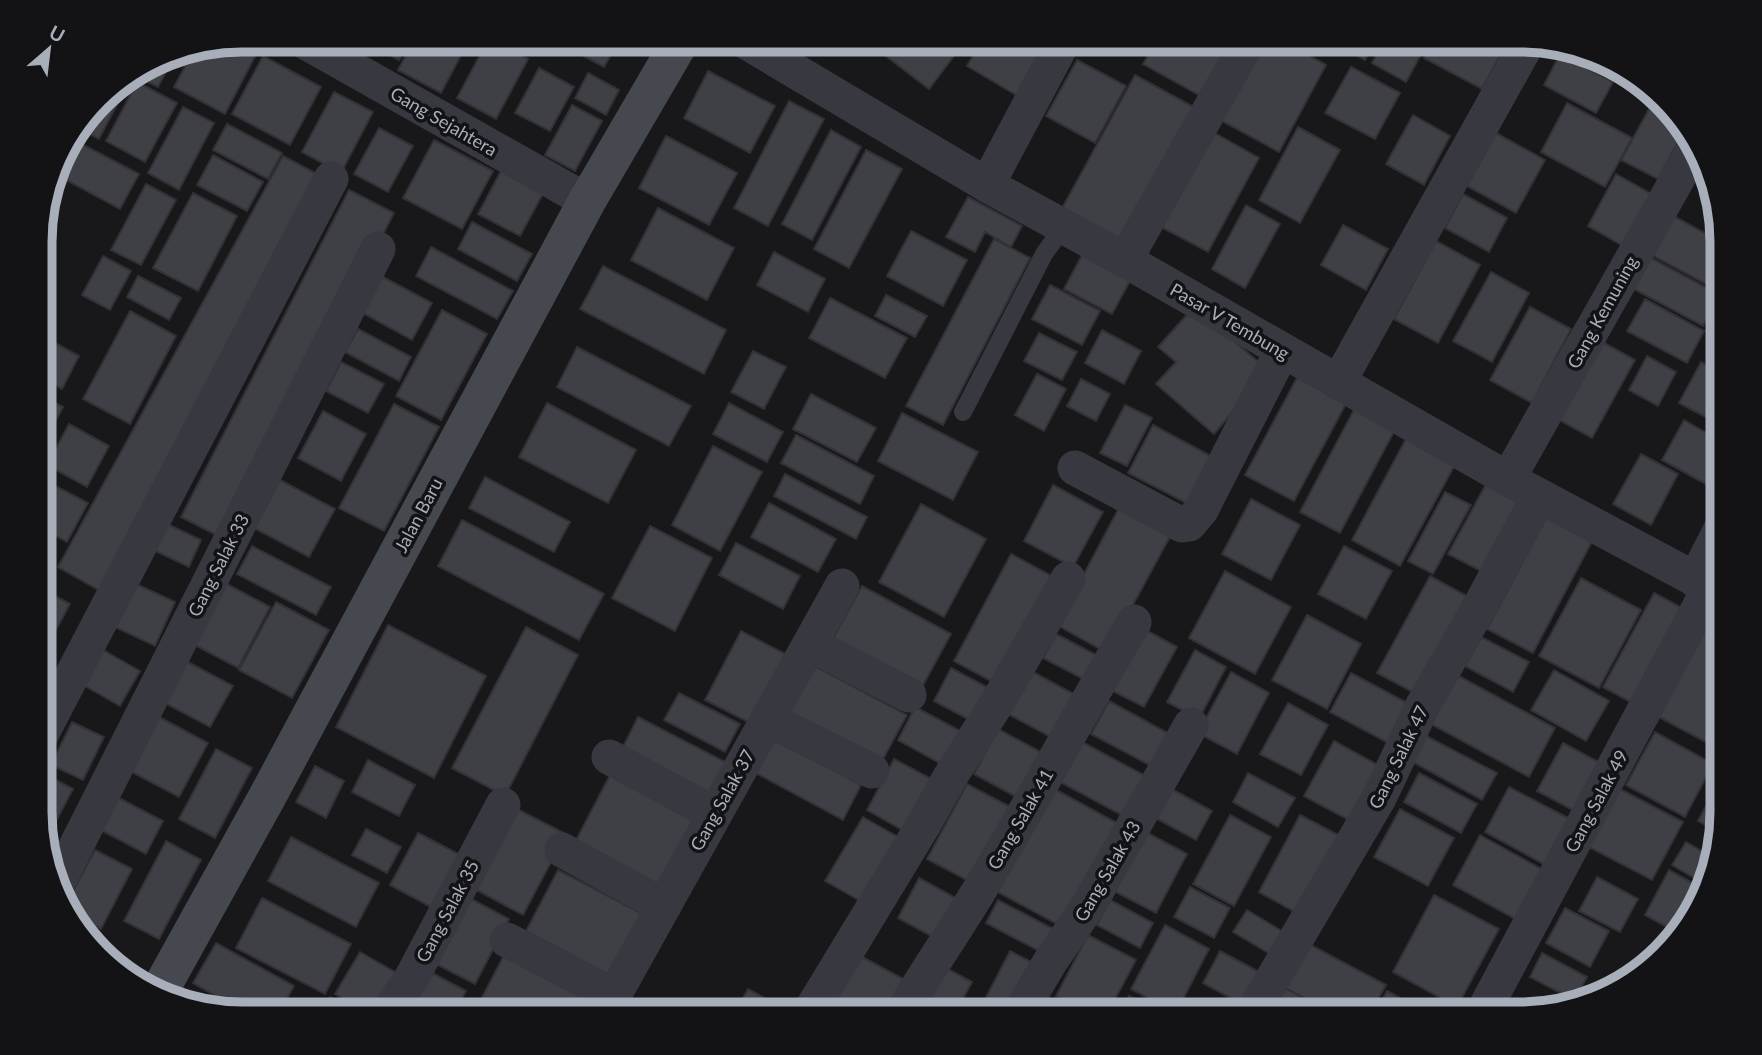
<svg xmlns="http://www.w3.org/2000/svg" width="1762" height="1055" viewBox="0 0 1762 1055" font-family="Lato,sans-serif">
  <rect width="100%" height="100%" fill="#18181a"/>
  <path fill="#3f4045" stroke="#323136" stroke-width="2" d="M243,40L263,41L225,114L174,87L194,50Z
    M363,40H409L399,60Z
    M414,40H469L441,93L398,70Z
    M488,40H493L528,59L496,119L457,98Z
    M527,40H547L543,49Z
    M554,40H619L604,67Z
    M892,40H966L929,89L882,53Z
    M982,40H1048L1016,95L967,66Z
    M1121,40H1151L1144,53Z
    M1157,40H1241L1208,100L1143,64Z
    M1255,40H1281L1326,65L1279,152L1213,116Z
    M1328,40H1375L1365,60Z
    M1385,40H1429L1406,82L1372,63Z
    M1434,40H1480L1502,52L1482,89L1424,58Z
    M176,53L158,87L134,75L165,55Z
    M1560,54L1613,82L1596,113L1544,85Z
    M263,56L321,87L290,145L232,114Z
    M1077,60L1126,86L1095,143L1046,116Z
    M1604,63L1621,68L1631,77Z
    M1351,67L1400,93L1375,139L1325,113Z
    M539,68L574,87L550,131L515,113Z
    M708,71L775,106L750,153L684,118Z
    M588,73L619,90L606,115L575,98Z
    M1135,75L1199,110L1125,247L1060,212Z
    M128,79L130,80L99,139L80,129L109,91Z
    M137,82L177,103L145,162L106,141Z
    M334,92L373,112L341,173L302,152Z
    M1654,100L1684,131L1658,179L1621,160Z
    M789,101L824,119L768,226L734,208Z
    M1567,103L1632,138L1605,187L1541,152Z
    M572,105L602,121L575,171L545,155Z
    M183,107L214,123L179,190L148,173Z
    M1413,115L1450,136L1424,185L1386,164Z
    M227,124L282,153L268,179L213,150Z
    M1298,127L1340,150L1300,223L1259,200Z
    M379,128L413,146L388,192L354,174Z
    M831,130L861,147L812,240L782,224Z
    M1211,131L1259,158L1208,252L1159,226Z
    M1496,133L1545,160L1516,213L1467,186Z
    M666,136L737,173L709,225L639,188Z
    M72,139L139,174L120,209L55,174L61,153Z
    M434,140L493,171L462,229L403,198Z
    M866,150L902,169L849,268L814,249Z
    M213,155L263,182L247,211L197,185Z
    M283,156L328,180L102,592L58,567Z
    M503,167L545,190L520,236L478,214Z
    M1616,174L1653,195L1625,247L1588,226Z
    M146,184L176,200L141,265L111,250Z
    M349,190L394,213L226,540L181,517Z
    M193,193L237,216L198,291L153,268Z
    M1463,194L1507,218L1489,252L1445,228Z
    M968,197L1022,226L1011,247L985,232L975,252L946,237Z
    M1246,205L1280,224L1245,288L1212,269Z
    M658,208L734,248L707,300L631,260Z
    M1668,213L1721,242V292L1646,252Z
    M472,222L532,254L517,281L458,249Z
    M1343,225L1388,249L1366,290L1321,265Z
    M911,231L967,260L943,306L887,276Z
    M994,239L1030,258L943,425L906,406Z
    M1436,241L1480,265L1438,343L1394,319Z
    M431,247L513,291L497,319L416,276Z
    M774,252L825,279L808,312L757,285Z
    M1082,255L1130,281L1112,314L1064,289Z
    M103,256L131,271L110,310L82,295Z
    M1651,258L1720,295L1703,326L1634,289Z
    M603,266L726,330L704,374L580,309Z
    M1491,272L1529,293L1492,362L1453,341Z
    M138,276L181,298L169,320L127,297Z
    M381,276L432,303L412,340L361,312Z
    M1050,285L1100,311L1082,345L1032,319Z
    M886,295L927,316L915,337L875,316Z
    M830,298L907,338L885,378L809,338Z
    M1645,299L1704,331L1687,363L1627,331Z
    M1194,307L1268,370L1214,434L1156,384L1176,362L1158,347Z
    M1530,307L1571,329L1532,403L1490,380Z
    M442,310L487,334L441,420L396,396Z
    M130,311L176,336L130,424L83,399Z
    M358,329L411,357L399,381L345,352Z
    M1102,330L1141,351L1124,384L1085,363Z
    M1039,333L1077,352L1062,380L1024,361Z
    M46,338L79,356L62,389L42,378V345Z
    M1595,338L1635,360L1592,438L1552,416Z
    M577,347L691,406L669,446L557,387Z
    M753,351L786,367L764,409L731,392Z
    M1647,356L1676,372L1658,406L1629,390Z
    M341,362L384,384L368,413L326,391Z
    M1701,362L1721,373V425L1679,403Z
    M1037,374L1066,389L1044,431L1015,415Z
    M1299,374L1348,400L1294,501L1245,475Z
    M1081,379L1110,394L1096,421L1067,406Z
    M811,394L876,428L857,462L793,429Z
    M42,396L63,407L42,447Z
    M547,403L636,450L608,503L519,457Z
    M729,403L783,432L767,462L713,434Z
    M394,404L439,427L384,531L339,508Z
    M1357,404L1397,426L1340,533L1300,512Z
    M1125,405L1152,418L1127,466L1100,453Z
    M323,411L366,434L341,481L298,458Z
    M902,413L978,452L953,500L878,461Z
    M1684,420L1721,441V477L1715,489L1662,460Z
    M69,424L109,446L87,487L47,465Z
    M1153,425L1220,461L1196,508L1128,473Z
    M796,435L874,476L860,504L781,463Z
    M1408,435L1457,461L1400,566L1352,540Z
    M713,446L762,472L720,551L672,525Z
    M1641,454L1678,474L1651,525L1613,504Z
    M785,474L867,517L856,539L774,496Z
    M485,477L570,522L554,552L469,508Z
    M42,479L88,503L67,542L42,529Z
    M280,480L335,509L309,557L254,528Z
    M1486,484L1526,506L1489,575L1448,554Z
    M1053,485L1103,512L1073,567L1024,541Z
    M1445,492L1471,505L1433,574L1408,561Z
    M1251,499L1300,525L1271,580L1222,554Z
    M769,503L836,539L818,572L751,537Z
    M921,504L986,539L944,617L879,582Z
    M1120,506L1172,533L1107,653L1057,625Z
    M1551,509L1596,534L1533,653L1487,629Z
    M462,520L604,594L579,640L438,566Z
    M161,521L201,540L189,567L149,548Z
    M650,526L712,558L675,631L612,598Z
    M42,540L55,546L42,570Z
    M736,543L800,576L783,609L719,575Z
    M252,546L331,587L316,615L237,574Z
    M1344,546L1392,571L1366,619L1318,594Z
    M1011,554L1059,580L1002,687L954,661Z
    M1225,571L1291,607L1255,674L1189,638Z
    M1430,576L1474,600L1422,697L1377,673Z
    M1581,578L1641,610L1599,688L1539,656Z
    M134,583L175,602L155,646L113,626Z
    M225,583L270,607L238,668L193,644Z
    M862,586L951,634L921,689L831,642Z
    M46,591L70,604L42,656V599Z
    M1654,593L1686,610L1636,705L1603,687Z
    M276,602L329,630L292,698L239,670Z
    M1307,615L1361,644L1327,709L1272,680Z
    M388,625L486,676L434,778L336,727Z
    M526,627L578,655L505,796L452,768Z
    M1142,628L1177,647L1144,707L1109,689Z
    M1701,628L1721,638V750L1655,715Z
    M741,631L791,657L756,726L705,700Z
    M1056,634L1100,657L1087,681L1043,658Z
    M1481,637L1529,662L1513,692L1465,666Z
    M96,646L140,671L120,706L76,681Z
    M1195,650L1226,667L1199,719L1167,702Z
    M184,660L233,686L210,727L161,701Z
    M811,664L907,715L882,761L786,710Z
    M951,668L996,692L979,725L934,701Z
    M1554,670L1609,701L1586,741L1531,710Z
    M1031,671L1083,699L1060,742L1008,714Z
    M1231,672L1269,693L1237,754L1198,733Z
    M1351,673L1413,706L1392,745L1330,712Z
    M1455,674L1555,728L1529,777L1429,723Z
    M679,693L740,724L725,752L664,720Z
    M1109,701L1173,736L1155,768L1091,734Z
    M1288,703L1328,725L1301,775L1260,754Z
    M915,707L970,736L952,770L898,740Z
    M159,717L208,743L179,797L130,771Z
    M638,717L731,765L713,799L621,751Z
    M72,722L104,737L83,780L51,765Z
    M998,729L1048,756L1024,801L974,774Z
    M1655,732L1713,764L1685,817L1626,785Z
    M770,736L861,785L843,820L752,771Z
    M1071,736L1151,779L1129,819L1049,776Z
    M1426,736L1497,773L1482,800L1413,762Z
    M1334,741L1387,770L1358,825L1304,796Z
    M1563,743L1606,766L1580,814L1537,791Z
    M216,749L252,768L215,838L179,819Z
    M894,759L939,783L911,835L867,810Z
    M368,760L415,785L399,816L352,792Z
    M315,766L344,781L326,818L296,802Z
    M43,773L73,789L44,844L42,839Z
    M1248,773L1295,798L1278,827L1233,802Z
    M1419,773L1477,804L1461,833L1404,802Z
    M610,775L699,822L663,891L574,844Z
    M1721,778V825L1719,832L1698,821Z
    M967,784L1016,810L976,885L927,859Z
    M1049,786L1124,827L1068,930L994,890Z
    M1166,786L1212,811L1196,840L1150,815Z
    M1509,787L1572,820L1547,866L1485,832Z
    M1618,788L1683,822L1652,880L1587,846Z
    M115,796L163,821L146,854L97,828Z
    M513,807L566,834L523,915L471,887Z
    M1400,809L1454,838L1428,886L1374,857Z
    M1230,815L1271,837L1234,906L1193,884Z
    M1300,815L1344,838L1302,916L1259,892Z
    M863,817L907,842L869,906L825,881Z
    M366,829L401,847L387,873L352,855Z
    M1144,831L1187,854L1156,913L1112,890Z
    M418,833L468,859L440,912L390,885Z
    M1480,835L1545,871L1519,921L1453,885Z
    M291,837L379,883L356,927L268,881Z
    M166,841L201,860L159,939L124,921Z
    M1686,842L1712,857L1704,884L1672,865Z
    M95,850L132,869L101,929L70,912L66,904Z
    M558,870L641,913L609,975L526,931Z
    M1669,870L1702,888L1694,914L1676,932L1645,915Z
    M1597,877L1638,899L1620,932L1579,911Z
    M919,878L963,902L942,942L898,918Z
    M1190,887L1230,908L1214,938L1174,917Z
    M462,894L509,919L475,984L428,960Z
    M1434,895L1499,929L1457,1007L1393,972Z
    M262,898L351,944L325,994L236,948Z
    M998,900L1057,931L1045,954L986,923Z
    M1110,900L1153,923L1140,948L1097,925Z
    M1565,908L1609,931L1590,967L1546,943Z
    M1247,910L1290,936L1277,958L1233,932Z
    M1165,925L1209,949L1176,1013L1131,989Z
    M1088,935L1136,960L1107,1014H1091L1056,996Z
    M1303,941L1386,985L1370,1014H1334L1279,985Z
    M216,943L294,986L278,1015H250L193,983Z
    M1010,951L1037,965L1004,1015L983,1003Z
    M1220,951L1263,974L1245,1006L1203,983Z
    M360,952L397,973L370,1015L335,994Z
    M853,952L909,982L892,1015H819Z
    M1542,953L1587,977L1574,1000L1530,977Z
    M504,955L594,1002L588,1015H491L477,1007Z
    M423,968L466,991L453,1015H399Z
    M946,968L972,982L957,1010L930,996Z
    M1283,987L1333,1013L1332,1014H1278L1270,1010Z
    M748,989L795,1015H734Z
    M1387,991L1430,1014H1374Z
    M1129,996L1164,1014H1119Z
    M330,997L361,1015H319Z
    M969,1005L987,1015H964Z
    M468,1006L483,1015H464Z
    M1055,1008L1067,1014H1052Z"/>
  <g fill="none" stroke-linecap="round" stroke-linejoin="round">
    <path stroke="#383940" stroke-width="18" d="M963,412L1044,254L1064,226"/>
    <path stroke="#383940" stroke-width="35" d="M302,40L587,201
      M743,40L987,185L1125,260L1508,479L1721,593
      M987,185L1064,40
      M1125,260L1249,40
      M1338,383L1528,42
      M1075,468L1182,525L1189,524L1201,510L1282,351
      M1508,479L1696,146
      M1695,580L1721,529
      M810,644L909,695
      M767,719L872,771
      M42,733L331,179
      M609,757L715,814
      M562,850L664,906
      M58,882L378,249
      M507,940L614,996
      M1019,1014L1050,962L1088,906L1191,725
      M1252,1014L1379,798L1423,705L1480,606L1539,496
      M1482,1014L1710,587
      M386,1015L411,979L503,805
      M603,1015L842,586
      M808,1015L924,824L950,777L1000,698L1068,579
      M901,1015C927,970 957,928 983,884C1035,797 1083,708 1134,622"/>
    <path stroke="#464850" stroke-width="38" d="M159,992L266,799L587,201L681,40"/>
  </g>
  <g text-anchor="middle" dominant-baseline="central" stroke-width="7" stroke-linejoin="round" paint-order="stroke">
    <g font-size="18" fill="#a9aebb" stroke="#131315">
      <text transform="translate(444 121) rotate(30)">Gang Sejahtera</text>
      <text transform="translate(1602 312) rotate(-61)">Gang Kemuning</text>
      <text transform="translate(1230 321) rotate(30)">Pasar V Tembung</text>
      <text transform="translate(418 515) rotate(-62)">Jalan Baru</text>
      <text transform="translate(218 565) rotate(-63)">Gang Salak 33</text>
      <text transform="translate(1398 757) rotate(-64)">Gang Salak 47</text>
      <text transform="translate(722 800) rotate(-61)">Gang Salak 37</text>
      <text transform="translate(1596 801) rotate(-62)">Gang Salak 49</text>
      <text transform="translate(1020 819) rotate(-60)">Gang Salak 41</text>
      <text transform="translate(1107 871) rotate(-60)">Gang Salak 43</text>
      <text transform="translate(447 911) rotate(-62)">Gang Salak 35</text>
    </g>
  </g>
  <path d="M0 0H1762V1055H0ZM242 52H1520A190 190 0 0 1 1710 242V812A190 190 0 0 1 1520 1002H242A190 190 0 0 1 52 812V242A190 190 0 0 1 242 52Z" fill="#131315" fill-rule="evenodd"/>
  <path fill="none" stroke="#a9aebb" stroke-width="9" d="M242 52H1520A190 190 0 0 1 1710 242V812A190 190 0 0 1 1520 1002H242A190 190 0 0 1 52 812V242A190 190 0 0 1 242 52Z"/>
  <g transform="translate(49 49) rotate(28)" stroke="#131315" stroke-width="5" paint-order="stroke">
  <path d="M0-5L12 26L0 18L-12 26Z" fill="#a9aebb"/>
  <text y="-10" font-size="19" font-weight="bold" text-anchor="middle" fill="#a9aebb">U</text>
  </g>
</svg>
